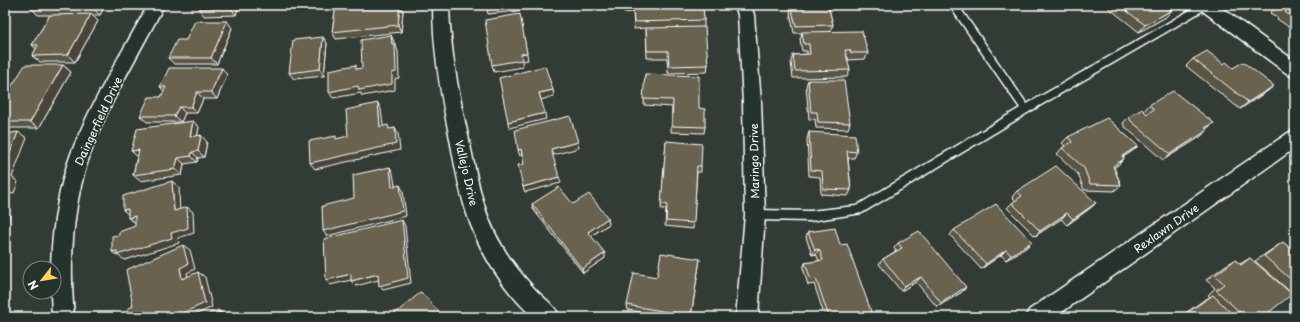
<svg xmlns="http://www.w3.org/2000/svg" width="1300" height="322" viewBox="0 0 1300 322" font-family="'Playpen Sans',sans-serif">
  <rect width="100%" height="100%" fill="#333c34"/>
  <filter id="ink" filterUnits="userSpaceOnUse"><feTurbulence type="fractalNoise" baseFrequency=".025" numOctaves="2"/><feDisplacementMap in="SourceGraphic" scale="8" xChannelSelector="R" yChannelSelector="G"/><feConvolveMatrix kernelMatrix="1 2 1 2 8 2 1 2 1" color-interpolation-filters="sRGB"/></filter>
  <g filter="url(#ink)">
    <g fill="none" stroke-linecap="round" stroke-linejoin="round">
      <defs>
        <path id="lane" d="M949,5H958L1027,104L1199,5H1210L1209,7L1029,112L862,213L810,221L755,220L751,218L750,215L751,212L755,210L810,211L856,206L1020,108Z"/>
        <path id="street" d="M148,5H164C140,53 109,101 91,152C72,204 69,262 74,317H52L51,292H54V268H51C52,229 58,188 72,151C92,100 122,53 148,5Z
          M433,5H449C450,51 459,95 469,140C477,176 482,212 501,244C510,260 521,274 534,288C543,298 555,305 560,317H533C502,289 478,250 466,211C458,186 454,160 449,134C440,91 433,49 433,5Z
          M735,5H751L754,15L761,102L765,215L758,317H736L745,215L743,102L738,15Z
          M1198,5H1218L1295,61V77L1289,75L1200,9Z
          M1295,130V148L1055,317H1026L1029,310L1288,133Z"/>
      </defs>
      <use href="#lane" stroke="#fff" stroke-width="3"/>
      <use href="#street" stroke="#fff" stroke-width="3"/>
      <use href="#lane" fill="#26332d" fill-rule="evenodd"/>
      <use href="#street" fill="#26332d" fill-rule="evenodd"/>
    </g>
    <path fill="#595445" stroke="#fff" d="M33,5H105L100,15H91L98,21L75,62H40L32,56L36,49L32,45L50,15H38L31,8Z
      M239,5L236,15L204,16L199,9Z
      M336,5H400L403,11L401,32L336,39L332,32Z
      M486,5H519V11L488,14Z
      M624,5H703L704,20V27L708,65L707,72L668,73L667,58H647L646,28L634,29L633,12L624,13Z
      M791,5H828L833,25L830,31L868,53L865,59L848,60V57H847L850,70L847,77L793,78L791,62L793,55L807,54V51H802L800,39L802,33H794L790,13Z
      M1105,5H1165L1166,17L1139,32Z
      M1295,5V31L1277,19L1278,18L1270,13L1278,6Z
      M232,28L217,64H174L168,58L186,40Z
      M327,43L324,76L294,79L289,73Z
      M1193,59L1224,64L1274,86L1266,92L1240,109L1186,66Z
      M63,65L71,72L39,128H5V97Z
      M645,74L699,108L705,127L704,133L671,132L672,107L644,105Z
      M227,75L217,99H203L197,113H185L181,122H147L140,116L161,97L164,91L160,87Z
      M808,80L850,123L848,129L816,128L815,119H809L806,86Z
      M1149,105L1214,123L1206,129L1200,137L1163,160L1125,127L1123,123L1129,117L1144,111Z
      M193,121L199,127L197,136L207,142L204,157L198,158L197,162L184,164L182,175L140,181L133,175L137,156Z
      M809,132L857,152L854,158H848L851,190L848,196L821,194L820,177L809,176L807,139Z
      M1068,137L1138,146L1131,152L1123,157L1124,159L1118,165L1114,167L1121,185L1114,191L1084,190L1078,174L1057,154L1062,148L1065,146L1062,143Z
      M666,141L701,166V172H697L693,229L665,226L666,209H661Z
      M1017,191L1096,203L1089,209L1067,225L1061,219L1035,236L1007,208L1012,203L1016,201L1012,197Z
      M532,204H573L609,224L591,236L605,258L583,273L533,209Z
      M954,230L1032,242L1027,247L1006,260L1001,255L981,269L950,235Z
      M808,232L840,245L873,317H825L814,284L808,285L803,268L805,263L819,261L816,254L812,255L806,237Z
      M1283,242L1295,253V296L1255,261L1274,248Z
      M898,243L966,287L962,292L937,307L916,282L901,291L879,264L883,259L896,251L894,248Z
      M1250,258L1263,317H1180L1204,300L1210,297L1208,295L1215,288L1206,280L1226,265L1235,260L1240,264Z
      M700,259L691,317H669L628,310L627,305L657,277Z"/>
    <path fill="#484538" stroke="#fff" d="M95,5H105L100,15L93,8Z
      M232,5H239L236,15L231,8Z
      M400,5L403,11L401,32L398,25Z
      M517,5H519V11Z
      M1172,10L1166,17L1139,32L1145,25Z
      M91,14L98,21L75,62L68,55Z
      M227,21L232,28L217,64L211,58Z
      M521,21L528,60L522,61L523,67L494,72L492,65L521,54Z
      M391,35L398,51L399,78L395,79V90L362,96L361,93L333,98L329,92L392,73V44Z
      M323,37L327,43L324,76L320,69Z
      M63,65L71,72L39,128L30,122Z
      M222,68L227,75L217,99L211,92Z
      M1274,86L1266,92L1240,109L1248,102Z
      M553,90L554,96L541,100L539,93Z
      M197,92L203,99L197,113L191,107Z
      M378,103L381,109L384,133L380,127Z
      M179,107L185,113L181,122L174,116Z
      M545,113L546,119L509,128L508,122Z
      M193,121L199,127L196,143L190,137Z
      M395,128L398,134L400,150L315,169L310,163Z
      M1208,130L1200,137L1163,160L1170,154Z
      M18,132L27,138L12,177L18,182L14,193L5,195V166Z
      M201,135L207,142L204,157L198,151Z
      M578,142L579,148L553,155L551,149Z
      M1138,146L1131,152L1115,162L1122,156Z
      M521,149L522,155L520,156L518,150Z
      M139,150L138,157L131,151Z
      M192,152L198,158L197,162L191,156Z
      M178,158L184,164L182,175L175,169Z
      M1124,159L1118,165L1107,172L1113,166Z
      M390,167L393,173L396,192L392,187Z
      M559,177L561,183L525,192L523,187Z
      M172,181L179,187L180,216L174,211Z
      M400,185L403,191L406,216L327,236L323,231Z
      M1096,203L1089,209L1067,225L1073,219Z
      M187,207L193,212L194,233L178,238L179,243L125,260L112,252L171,233Z
      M128,209L130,216L123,210Z
      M5,211L10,214L5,238Z
      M1067,213L1061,219L1035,236L1040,231Z
      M135,216L136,223L128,218Z
      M608,218L609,224L589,237L588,232Z
      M402,220L405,226L411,283L383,290L379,286Z
      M1032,242L1027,247L1006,260L1011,255Z
      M183,245L190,250L195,269L187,273L189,284L182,279L180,268Z
      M819,249L816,254L812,255L815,250Z
      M1006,250L1001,255L981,269L986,264Z
      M605,253V258L583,273L582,269Z
      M198,272L205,277L212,307L191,317H174Z
      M351,274L355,279L330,285L326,280Z
      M378,274L382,279L356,286L351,281Z
      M921,277L916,282L901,291L904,286Z
      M966,287L962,292L937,307L941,303Z
      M218,310L225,315V317H220Z"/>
    <path fill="#676250" stroke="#fff" d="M33,5H95L93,8H31Z
      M201,5H232L231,8L199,9Z
      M336,5H400L398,25L332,32Z
      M486,5H508L486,7Z
      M624,5H703L704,20L634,22L633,5L624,6Z
      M795,5H828L833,25L796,26L791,6H795Z
      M1119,5H1165L1172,10L1145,25Z
      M1279,5H1295V19L1285,12L1286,11L1278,6Z
      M91,14L68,55L32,56L38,45H32L50,15Z
      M520,14L527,53L521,54L522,60L492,65L485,20Z
      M195,21H227L211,58H168L177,40H186Z
      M705,27L708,65L669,66L668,51H647L646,28Z
      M862,31L868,53H851L850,50H845L850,70L795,71L793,55L810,54L809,44H804L802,32Z
      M391,35L392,44H395L396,72L392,73V84L359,90L358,86L329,92V70L356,65V69L362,68L361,40Z
      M323,37L320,69L289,73L293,40Z
      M1207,51L1224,64L1226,62L1233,68L1243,62L1274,86L1248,102L1193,59Z
      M25,65H63L30,122H5V97Z
      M545,66L553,90L539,93L545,113L508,122L499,78Z
      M169,68H222L211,92H197L191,107H179L174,116H140L149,97H161L166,87H160Z
      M645,74L699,76V108L705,109V127L672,126L673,100L643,99Z
      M808,80H844L850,123L818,122L817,112H811Z
      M1173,91L1214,123L1205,128L1208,130L1170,154L1131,121L1129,117L1142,109L1147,114L1154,109L1149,105Z
      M378,103L380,127L388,125L389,129L395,128L396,144L310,163L309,141L336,136V139L348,136L346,110Z
      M570,116L578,142L551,149L559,177L523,187L518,165L524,164L521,149L518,150L515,130Z
      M1107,118L1138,146L1122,156L1124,159L1113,166L1121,185L1090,184L1084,168L1062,148L1072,142L1068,137Z
      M193,121L190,137L201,135L198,151L192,152L191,156L178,158L175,169L133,175L139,150L131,151L137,129Z
      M18,132L5,166V134Z
      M809,132L855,135L857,152L847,151L851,190L823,189L822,171L811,170Z
      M666,141L702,144L701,166H697L694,223L666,221L667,204H661Z
      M1056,166L1096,203L1073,219L1067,213L1040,231L1012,203L1022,196L1017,191Z
      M390,167L392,187L400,185L403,211L323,231L322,206L354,198L353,175Z
      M9,176L5,187V177Z
      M172,181L174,211L187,207L188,228L171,233L172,238L117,255V251L112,252V236L119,235V232L135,226V216L128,218V209L123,210V196Z
      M559,187L573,204L589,194L608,218L588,232L605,253L582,269L532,204Z
      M996,204L1032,242L1011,255L1006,250L986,264L954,230Z
      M402,220L408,278L379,286L378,274L351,281V274L326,280L324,239Z
      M835,228L840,245L847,244L873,317H829L816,279L811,280L805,263L823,260L819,249L815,250L808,232Z
      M919,231L966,287L941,303L921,277L904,286L883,259L902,248L898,243Z
      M1283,242L1295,253V283L1264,256Z
      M183,245L188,264L180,268L182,279L198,272L205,303L174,317H129L127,309L133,306L126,270Z
      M661,253L700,259L691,316L627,305L634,273L657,277Z
      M1250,258L1292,294L1263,317H1245L1216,290L1224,284L1215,275L1235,260L1241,265Z
      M421,292L442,315L440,317H391Z
      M1213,295L1235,317H1192L1188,312Z
      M218,310L220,317H203Z"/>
  </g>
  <g text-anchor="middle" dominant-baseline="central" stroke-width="3.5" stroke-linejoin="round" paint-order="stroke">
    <g font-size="11" fill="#fff" stroke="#26332d">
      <text transform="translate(98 121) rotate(-65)">Daingerfield Drive</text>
      <text transform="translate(754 161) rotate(-91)">Maringo Drive</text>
      <text transform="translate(467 173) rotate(77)">Vallejo Drive</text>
      <text transform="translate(1166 228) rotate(-35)">Rexlawn Drive</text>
    </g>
  </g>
  <rect width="1300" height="322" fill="none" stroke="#26332d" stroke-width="20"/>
  <rect x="10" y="10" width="1280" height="302" fill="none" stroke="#fff" stroke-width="1.5" filter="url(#ink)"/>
  <g transform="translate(42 280) rotate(239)"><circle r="19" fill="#26332d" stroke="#7d8581"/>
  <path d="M0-3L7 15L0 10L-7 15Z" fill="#ffd166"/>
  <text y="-6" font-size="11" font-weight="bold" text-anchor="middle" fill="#ffffff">N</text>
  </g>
</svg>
